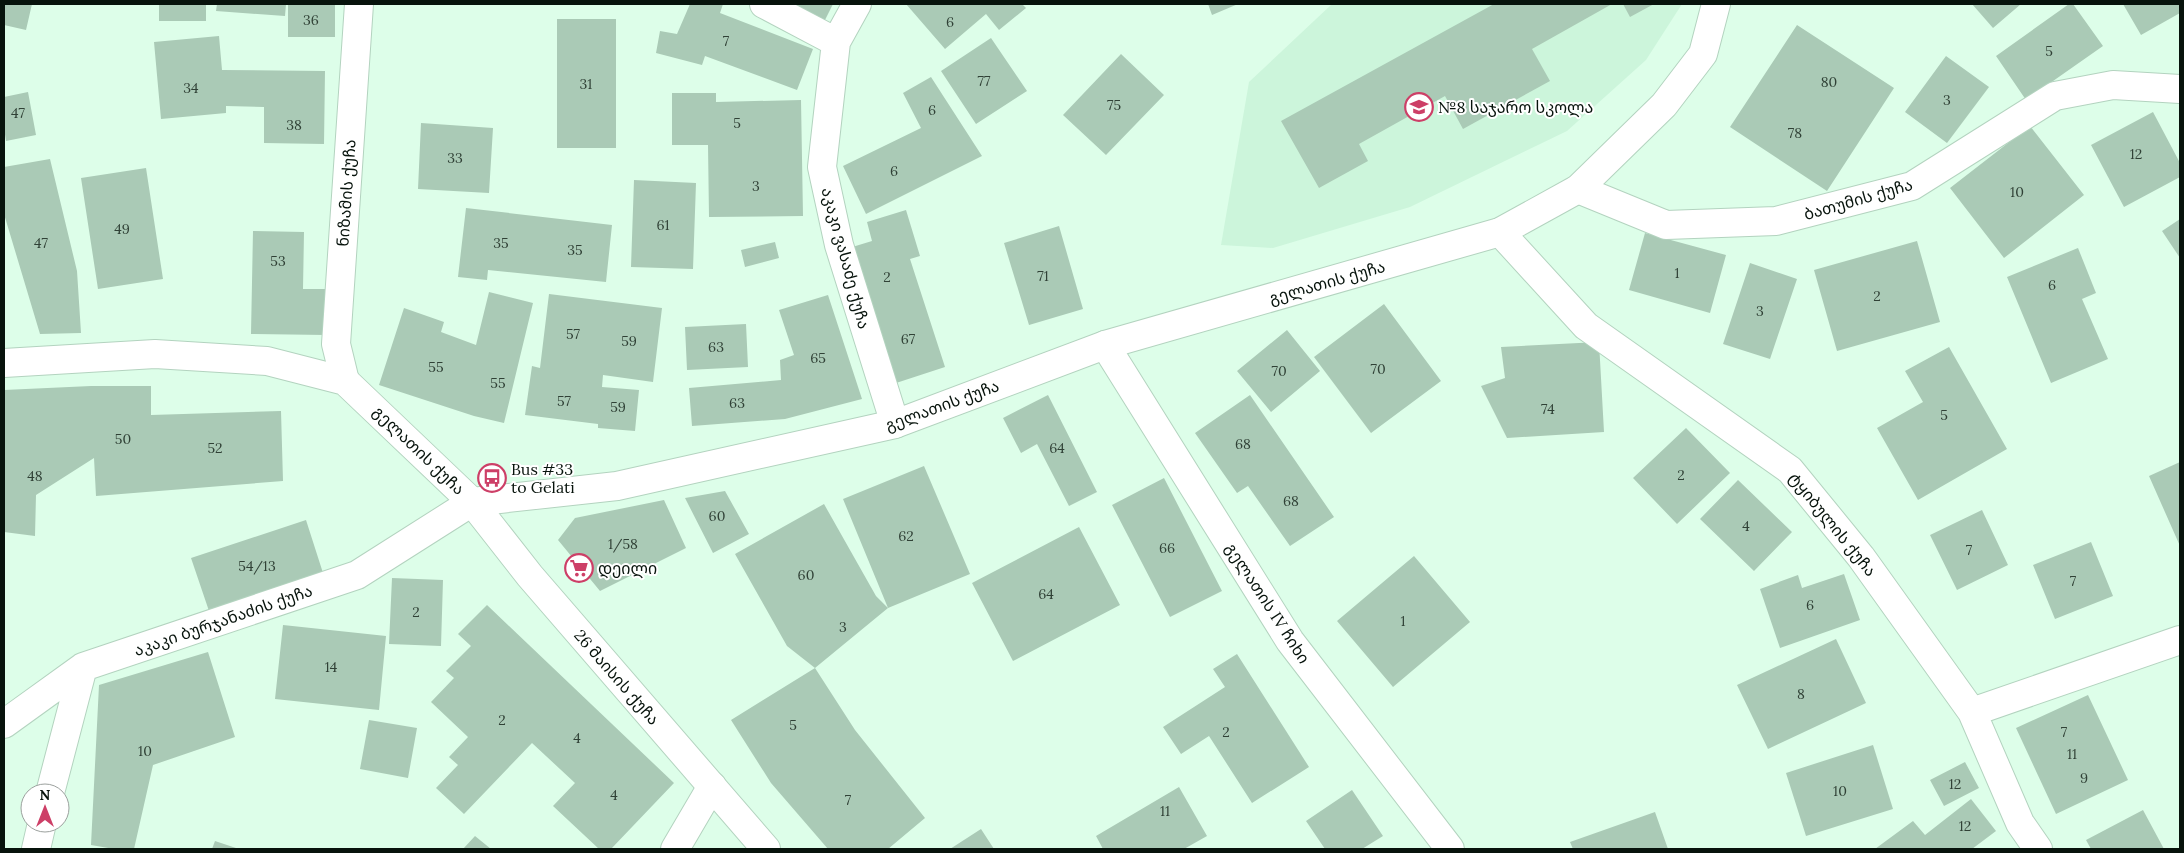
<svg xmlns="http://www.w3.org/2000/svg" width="2184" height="853" viewBox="0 0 2184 853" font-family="Lora,'Noto Sans Georgian',serif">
  <rect width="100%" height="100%" fill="#ddfee9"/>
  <path fill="#ccf5db" d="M1332,4H1682L1646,60L1567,131L1410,207L1273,248L1221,245L1249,82Z"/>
  <path fill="#aacab6" d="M4,4H32L26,30L4,25Z
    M159,4H206V21H159Z
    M217,4H286L285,16L216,11Z
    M288,4H335V37H288Z
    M690,4H723L720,13L813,49L797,90L705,56L702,65L656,53L660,31L677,34Z
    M787,4H833L824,22Z
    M906,4H1022L1026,8L999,30L986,14L945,49Z
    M1208,4H1238L1212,15Z
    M1494,4H1612L1532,49L1550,81L1463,129L1445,96L1359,144L1368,161L1319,188L1281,121Z
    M1623,4H1654L1630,17Z
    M1972,4H2021L1993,28Z
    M2069,4H2073L2103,46L2026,100L1996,56Z
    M2123,4H2180V13L2141,35Z
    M557,19H616V148H557Z
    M1797,25L1894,88L1827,191L1730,127Z
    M219,36L222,70L325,71L324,144L264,143V107L226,106V113L161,119L154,42Z
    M991,38L1027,91L976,124L941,71Z
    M1121,54L1164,95L1106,155L1063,115Z
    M1946,56L1989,87L1947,143L1905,112Z
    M931,77L982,156L866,214L843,166L921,128L903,93Z
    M28,92L36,135L6,141L4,128V97Z
    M672,93H716V102L801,100L803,216L709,217L708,145H672Z
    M2153,112L2180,163V177L2124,207L2091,145Z
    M421,123L493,128L489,193L418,189Z
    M2030,126L2084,195L2004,258L1950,188Z
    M50,159L77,271L81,333L40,334L4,214V167Z
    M146,168L163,279L98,289L81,178Z
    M634,180L696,183L693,269L631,267Z
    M466,208L612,225L606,282L488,270L487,280L458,277Z
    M906,210L920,256L910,259L945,367L893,384L849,248L872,241L867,222Z
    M2180,219V258L2162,231Z
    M1059,226L1083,309L1029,325L1004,243Z
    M253,231L304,232L303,289H327L326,335L251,334Z
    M1645,233L1726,255L1710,313L1629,290Z
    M1917,241L1940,322L1837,351L1814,270Z
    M775,242L779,258L745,267L741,250Z
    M2078,248L2096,293L2082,299L2108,359L2051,383L2007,277Z
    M1750,263L1797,279L1770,359L1723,344Z
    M489,292L533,303L504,423L474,416L379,385L404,308L444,322L441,332L476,345Z
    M549,294L662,308L653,382L603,375L602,387L639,390L635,431L598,428V424L525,415L532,366L540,368Z
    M828,295L862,399L785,419L692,426L689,388L781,380L780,360L794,355L779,310Z
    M1384,304L1441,381L1371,433L1314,357Z
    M746,324L748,367L687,370L685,327Z
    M1287,330L1320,371L1271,412L1237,371Z
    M1599,342L1604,432L1507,438L1481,386L1505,378L1501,347Z
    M1949,347L2007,449L1918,500L1877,428L1923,402L1905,371Z
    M91,386H151V415L281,411L283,481L96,496L94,458L36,495L35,536L4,532V390Z
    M1048,395L1097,492L1069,506L1037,444L1021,453L1003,418Z
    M1250,395L1334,517L1290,546L1248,486L1237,493L1195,433Z
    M1686,428L1730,473L1677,524L1633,478Z
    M2180,462V546L2149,476Z
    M924,466L970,574L888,608L843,499Z
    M1164,478L1222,591L1170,617L1112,505Z
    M1738,480L1792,532L1754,571L1700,519Z
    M725,491L749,534L713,553L685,498Z
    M664,500L686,548L600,591L558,540L575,518Z
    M824,504L876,596L888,608L815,668L787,646L735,554Z
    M1982,510L2008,565L1957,590L1930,535Z
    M306,520L323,573L209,611L191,558Z
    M1079,527L1120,605L1013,661L972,583Z
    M2091,542L2113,596L2055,619L2033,565Z
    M1414,556L1470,622L1393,687L1337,621Z
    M1844,574L1860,620L1780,648L1760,589L1798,575L1802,588Z
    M392,578L443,580L441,646L389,644Z
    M487,605L674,783L611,849H599L553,806L575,783L532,743L464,814L436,788L458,765L449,757L468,737L431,702L454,678L446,671L471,646L458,634Z
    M283,625L386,636L379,710L275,699Z
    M1836,639L1866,703L1768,749L1737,685Z
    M208,652L235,737L153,765L134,849H114L91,845L99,685Z
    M1237,654L1309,767L1252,803L1209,736L1181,754L1163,727L1225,687L1213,669Z
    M815,668L855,730L925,818L888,849H828L771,783L731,720Z
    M2088,695L2128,780L2056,814L2016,728Z
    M369,720L417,728L408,778L360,769Z
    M1873,745L1893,809L1806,836L1786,773Z
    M1965,762L1979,788L1944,806L1930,780Z
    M1179,787L1207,836L1184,849H1103L1096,836Z
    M1352,790L1383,836L1362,849H1325L1306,821Z
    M1971,799L1996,831L1972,849H1875L1913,821L1925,835Z
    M2143,810L2164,849H2091L2086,840Z
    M1655,812L1668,849H1573L1570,842Z
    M981,829L994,849H950Z
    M475,836L491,849H463Z
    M215,841L239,849H212Z"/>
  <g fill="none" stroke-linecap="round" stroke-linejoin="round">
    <defs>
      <path id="minor" d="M764,4L836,42
        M857,4L836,42L822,167L839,245L895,424
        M1578,189L1666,225L1776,221L1912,186L2055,96L2113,85L2180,89
        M1500,232L1586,326L1790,470L1861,557L1972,712L2020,823L2038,849
        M1105,345L1290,641L1450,849
        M345,381L336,344L359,4
        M1972,712L2180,640
        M4,724L83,667
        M50,793L83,667L357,575L472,502
        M36,849L42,823
        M675,849L712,786"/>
      <path id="secondary" d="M4,363L155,354L267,361L345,381L472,502L530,576L766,849
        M472,502L617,486L895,424L1105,345L1500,232L1578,189L1664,105L1703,54L1716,4"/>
    </defs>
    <use href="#minor" stroke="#b3d3bf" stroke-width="30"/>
    <use href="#secondary" stroke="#b3d3bf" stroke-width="30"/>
    <use href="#minor" stroke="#fff" stroke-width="28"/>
    <use href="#secondary" stroke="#fff" stroke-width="28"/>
  </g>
  <defs>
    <symbol id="school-ring" viewBox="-11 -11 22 22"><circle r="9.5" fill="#fff" stroke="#cd3f67" stroke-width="1.5"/><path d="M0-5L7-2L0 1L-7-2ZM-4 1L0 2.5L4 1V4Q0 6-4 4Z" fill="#cd3f67"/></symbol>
    <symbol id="bus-ring" viewBox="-11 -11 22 22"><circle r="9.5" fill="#fff" stroke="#cd3f67" stroke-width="1.5"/><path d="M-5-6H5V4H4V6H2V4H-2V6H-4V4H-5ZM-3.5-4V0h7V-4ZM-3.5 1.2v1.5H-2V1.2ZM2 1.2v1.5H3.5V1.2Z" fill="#cd3f67"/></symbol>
    <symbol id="supermarket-ring" viewBox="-11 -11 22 22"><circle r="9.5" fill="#fff" stroke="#cd3f67" stroke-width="1.5"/><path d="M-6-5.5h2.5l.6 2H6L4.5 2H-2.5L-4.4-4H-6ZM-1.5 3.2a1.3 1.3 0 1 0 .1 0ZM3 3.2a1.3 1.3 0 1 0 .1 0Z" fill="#cd3f67"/></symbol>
  </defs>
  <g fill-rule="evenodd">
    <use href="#school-ring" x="1403" y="91" width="32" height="32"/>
    <use href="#bus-ring" x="476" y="462" width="32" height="32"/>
    <use href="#supermarket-ring" x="563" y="552" width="32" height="32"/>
  </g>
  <g text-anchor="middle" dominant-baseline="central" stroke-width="4" stroke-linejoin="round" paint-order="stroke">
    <g font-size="14" fill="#304136">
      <text x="311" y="20">36</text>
      <text x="950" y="22">6</text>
      <text x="726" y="41">7</text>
      <text x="2049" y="51">5</text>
      <text x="984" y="81">77</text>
      <text x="1829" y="82">80</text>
      <text x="586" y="84">31</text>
      <text x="191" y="88">34</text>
      <text x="1947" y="100">3</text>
      <text x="1114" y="105">75</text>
      <text x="932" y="110">6</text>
      <text x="18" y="113">47</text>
      <text x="737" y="123">5</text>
      <text x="294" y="125">38</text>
      <text x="1795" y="133">78</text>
      <text x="2136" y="154">12</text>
      <text x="455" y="158">33</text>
      <text x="894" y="171">6</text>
      <text x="756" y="186">3</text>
      <text x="2017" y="192">10</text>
      <text x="663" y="225">61</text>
      <text x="122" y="229">49</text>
      <text x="41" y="243">47</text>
      <text x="501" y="243">35</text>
      <text x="575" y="250">35</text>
      <text x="278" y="261">53</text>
      <text x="1677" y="273">1</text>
      <text x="1043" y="276">71</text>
      <text x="887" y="277">2</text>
      <text x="2052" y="285">6</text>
      <text x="1877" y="296">2</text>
      <text x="1760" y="311">3</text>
      <text x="573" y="334">57</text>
      <text x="908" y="339">67</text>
      <text x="629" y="341">59</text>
      <text x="716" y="347">63</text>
      <text x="818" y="358">65</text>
      <text x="436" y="367">55</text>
      <text x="1378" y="369">70</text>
      <text x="1279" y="371">70</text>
      <text x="498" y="383">55</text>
      <text x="564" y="401">57</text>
      <text x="737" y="403">63</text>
      <text x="618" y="407">59</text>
      <text x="1548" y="409">74</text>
      <text x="1944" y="415">5</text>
      <text x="123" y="439">50</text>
      <text x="1243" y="444">68</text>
      <text x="215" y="448">52</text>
      <text x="1057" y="448">64</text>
      <text x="1681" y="475">2</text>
      <text x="35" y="476">48</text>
      <text x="1291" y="501">68</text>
      <text x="717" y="516">60</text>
      <text x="1746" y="526">4</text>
      <text x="906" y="536">62</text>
      <text x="623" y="544">1/58</text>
      <text x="1167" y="548">66</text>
      <text x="1969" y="550">7</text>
      <text x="257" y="566">54/13</text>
      <text x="806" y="575">60</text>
      <text x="2073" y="581">7</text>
      <text x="1046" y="594">64</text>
      <text x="1810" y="605">6</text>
      <text x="416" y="612">2</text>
      <text x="1403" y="621">1</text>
      <text x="843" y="627">3</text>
      <text x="331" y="667">14</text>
      <text x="1801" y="694">8</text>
      <text x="502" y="720">2</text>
      <text x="793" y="725">5</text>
      <text x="1226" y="732">2</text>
      <text x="2064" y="732">7</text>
      <text x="577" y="738">4</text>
      <text x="145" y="751">10</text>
      <text x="2072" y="754">11</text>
      <text x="2084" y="778">9</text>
      <text x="1955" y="784">12</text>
      <text x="1840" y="791">10</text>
      <text x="614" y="795">4</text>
      <text x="848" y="800">7</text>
      <text x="1165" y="811">11</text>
      <text x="1965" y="826">12</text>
    </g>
    <g font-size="16" fill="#07130c" stroke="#fff" text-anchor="start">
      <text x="1438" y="107">№8 საჯარო სკოლა</text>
      <text x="511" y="469">Bus #33<tspan x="511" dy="18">to Gelati</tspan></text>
      <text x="598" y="568">დეილი</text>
    </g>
    <g font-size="16" fill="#07130c" stroke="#fff">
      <text transform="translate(346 193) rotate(-86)">ნიზამის ქუჩა</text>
      <text transform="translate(1858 199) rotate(-16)">ბათუმის ქუჩა</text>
      <text transform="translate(846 258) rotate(75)">აკაკი ვასაძე ქუჩა</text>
      <text transform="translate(1327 282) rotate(-16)">გელათის ქუჩა</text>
      <text transform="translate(942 405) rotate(-20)">გელათის ქუჩა</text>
      <text transform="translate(419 450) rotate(44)">გელათის ქუჩა</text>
      <text transform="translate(1833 524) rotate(51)">ტყიბულის ქუჩა</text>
      <text transform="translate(1268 603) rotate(57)">გელათის IV ჩიხი</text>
      <text transform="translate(223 620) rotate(-19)">აკაკი ბურჯანაძის ქუჩა</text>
      <text transform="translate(617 677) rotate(49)">26 მაისის ქუჩა</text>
    </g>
  </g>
  <rect width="2184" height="853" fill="none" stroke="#07130c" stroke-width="10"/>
  <g transform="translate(45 808)"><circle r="24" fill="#ffffff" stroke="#9ca19e"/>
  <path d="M0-4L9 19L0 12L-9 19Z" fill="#cd3f67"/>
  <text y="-8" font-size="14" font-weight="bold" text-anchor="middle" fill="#07130c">N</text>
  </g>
</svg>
